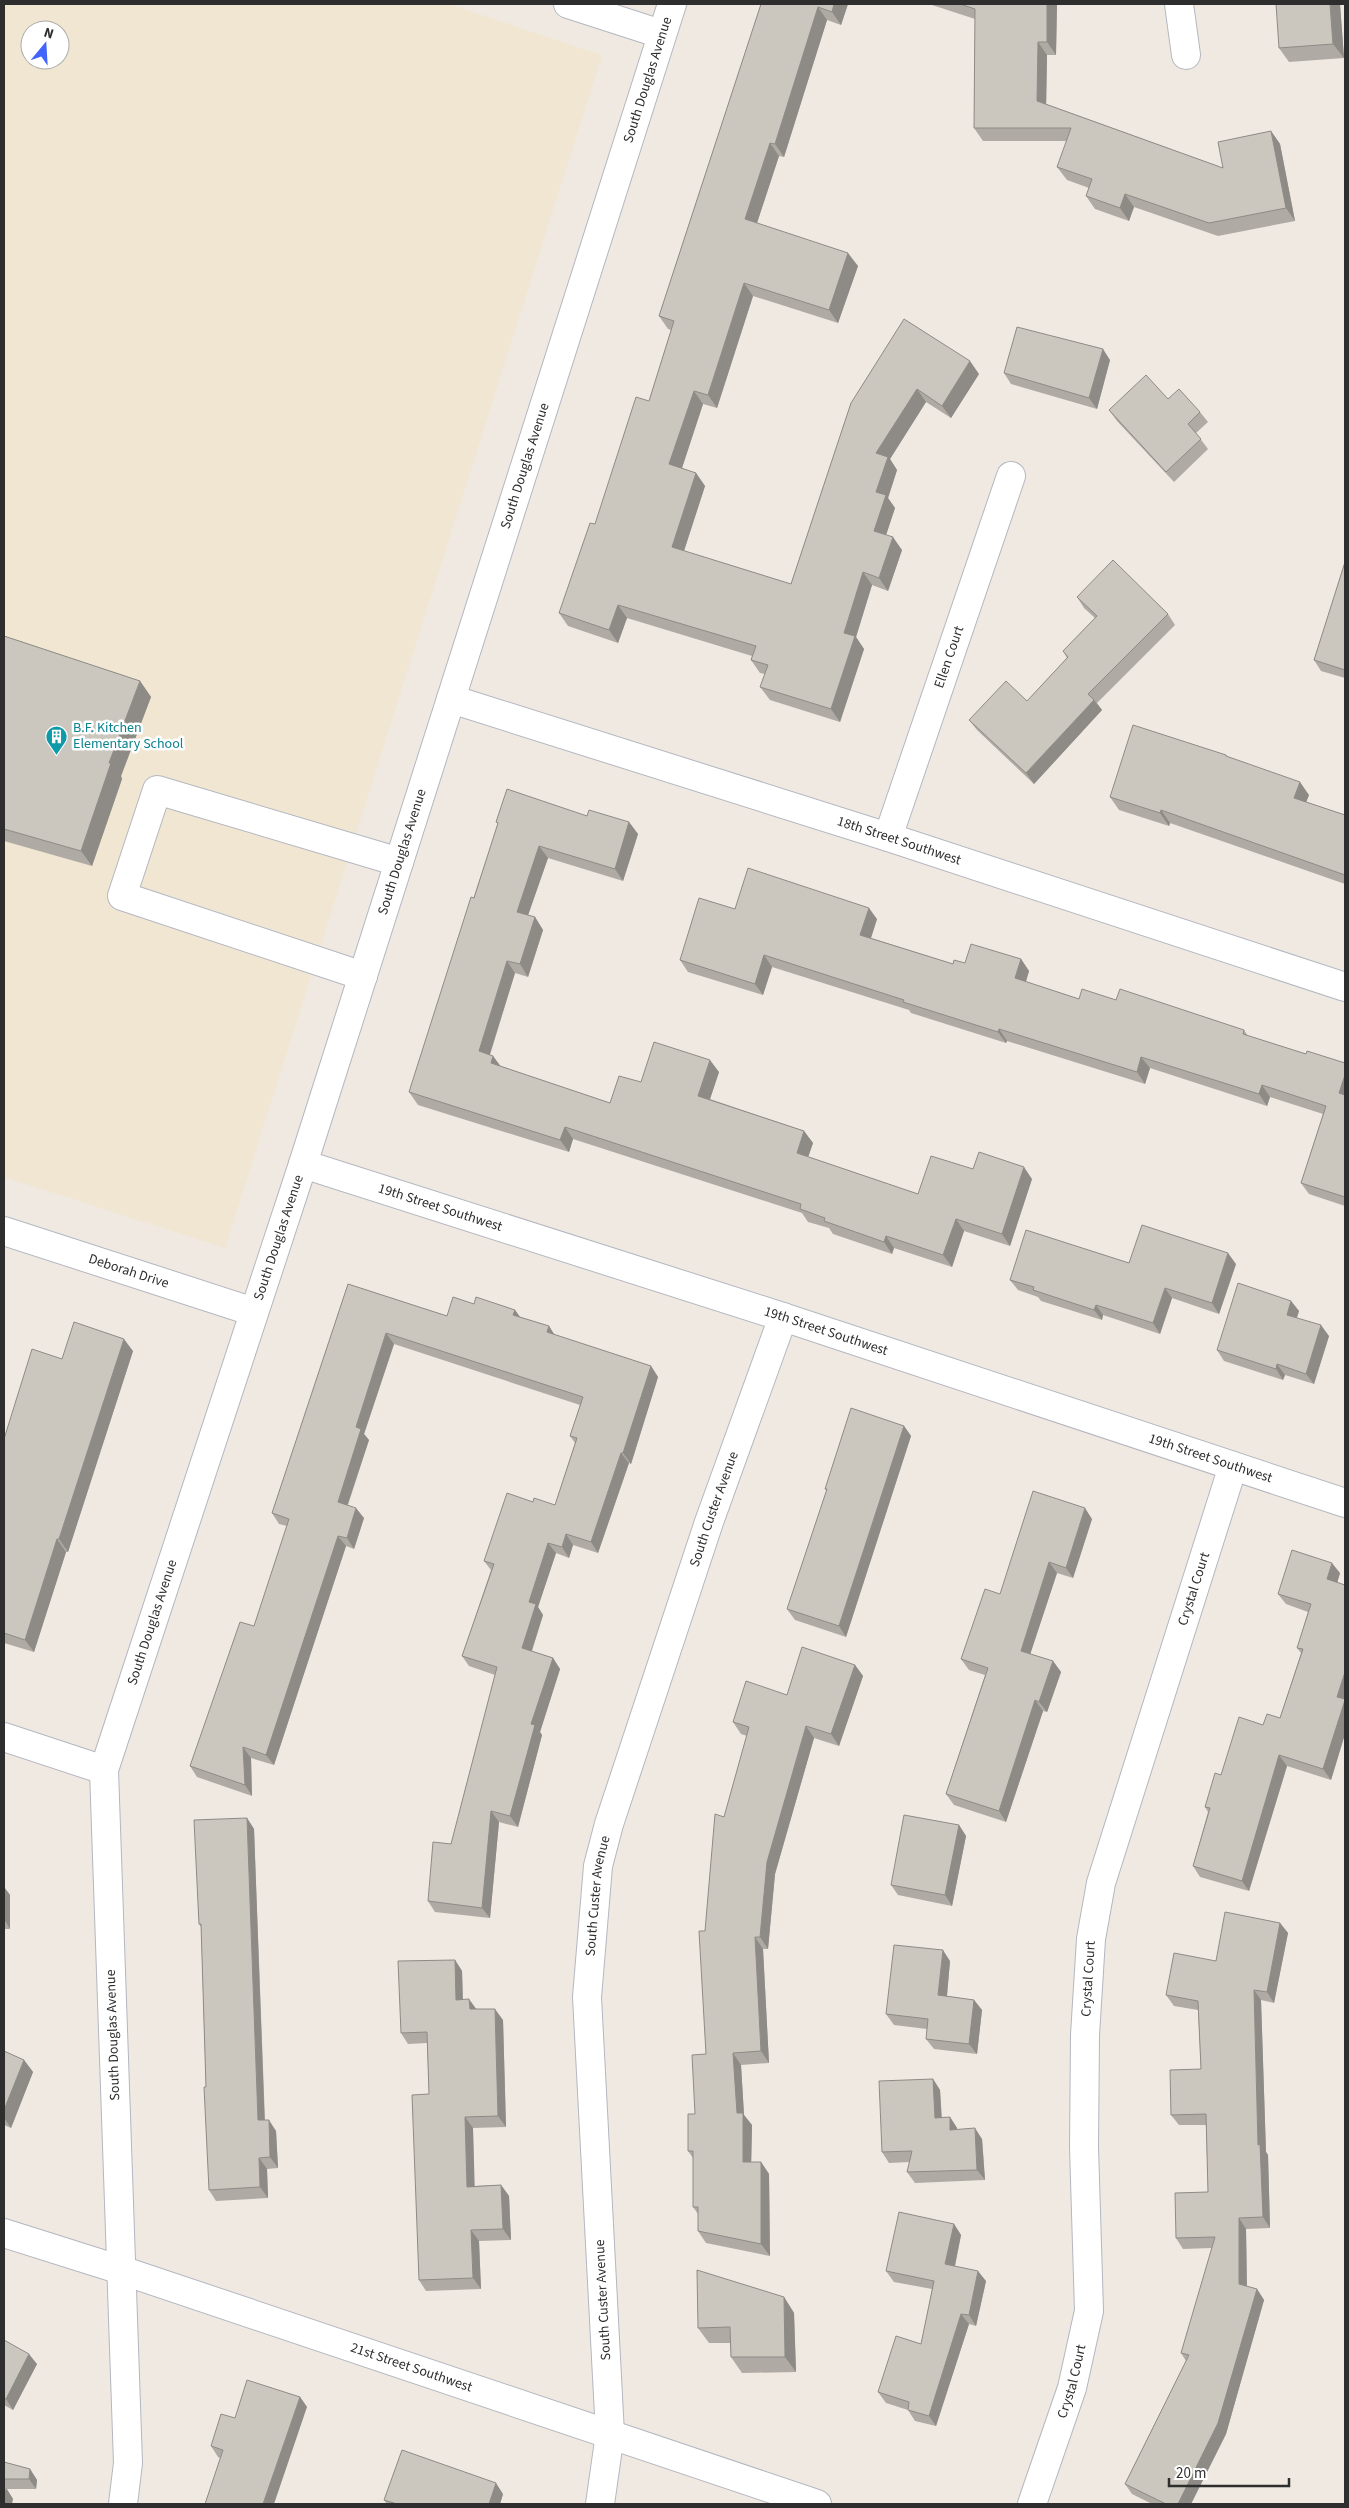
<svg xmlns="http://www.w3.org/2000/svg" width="1349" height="2508" viewBox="0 0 1349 2508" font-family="'Source Sans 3',sans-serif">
  <rect width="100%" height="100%" fill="#efe9e1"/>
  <path fill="#f0e6d1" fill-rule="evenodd" d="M4,4H449L602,55L225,1248L4,1177ZM30,30H60V60H30Z"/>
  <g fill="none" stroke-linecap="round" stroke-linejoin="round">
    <defs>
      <g id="minor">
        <path d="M568,4L661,34"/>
        <path d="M1179,4L1186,55"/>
        <path id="s1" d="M451,699L888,837L1345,987"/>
        <path id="s2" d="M888,837L1011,476"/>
        <path d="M363,976L122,896L157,790L399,862"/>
        <path id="s3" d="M303,1164L783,1317L1345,1503"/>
        <path id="s4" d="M4,1231L254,1312"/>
        <path d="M4,1737L104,1770"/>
        <path id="s5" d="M4,2233L121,2270L817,2504"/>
        <path id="s6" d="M123,2504L128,2463L104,1770L303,1164L672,4"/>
        <path id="s7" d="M600,2504L610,2434L587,1997L598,1866L609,1824L709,1522L783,1317"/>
        <path id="s8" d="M1032,2504L1072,2388L1089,2311L1084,2147L1085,2035L1091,1939L1101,1883L1233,1466"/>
      </g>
    </defs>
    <use href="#minor" stroke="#b4b7c1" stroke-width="30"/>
    <use href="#minor" stroke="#fff" stroke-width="28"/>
  </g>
  <path fill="#afaba4" d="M761,4H848L841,25L827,20L784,157L779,156L757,223L858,266L838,323L753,296L717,408L703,404L682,468L696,473L705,486L684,551L791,584L851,403L979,374L951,418L926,402L890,459L897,470L888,498L895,508L886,535L902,550L888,591L872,585L856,637L864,649L840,722L770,700L760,687L765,674L760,673L751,660L752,656L627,618L618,643L568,626L559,613L595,524L649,401L671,330L668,329L659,316Z
    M929,4H1057L1056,55H1047L1046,104L1223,168L1271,131L1280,144L1295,221L1218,236L1134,207L1129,221L1095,209L1086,196L1089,188L1067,180L1057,167L1067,141H983L974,128L975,19Z
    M1340,4L1344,58L1289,62L1279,48Z
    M1110,360L1097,409L1011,384L1004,373Z
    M1168,399L1200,412L1208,422L1196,433L1208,449L1174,482L1117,421L1109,410Z
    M1345,562V678L1321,671L1314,660Z
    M1077,597L1168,614L1175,625L1097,703L1102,710L1034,784L977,730L969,720L1027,701L1067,658L1063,651L1095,618L1084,608Z
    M4,636L140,681L151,697L121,776L122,779L92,866L4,841Z
    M1226,755L1228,757L1309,795L1306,802L1345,815V884L1170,823L1169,826L1119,810L1110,797Z
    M587,816L629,822L638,834L623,881L548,858L528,915L535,917L543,930L528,977L515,973L490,1055L493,1056L500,1066L610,1103L641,1082L719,1072L710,1099L804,1131L813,1143L808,1157L918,1194L973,1169L1032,1179L1010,1246L964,1231L952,1267L894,1248L892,1254L833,1234L829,1228L808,1222L802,1213L573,1139L569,1152L418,1105L409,1092L498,824L496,822Z
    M735,909L877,919L871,938L953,964L1021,959L1029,971L1026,982L1079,999L1116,1000L1244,1030L1248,1036L1306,1054L1345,1063V1206L1309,1194L1301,1183L1323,1114L1270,1097L1267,1106L1150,1068L1145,1084L1007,1041L1006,1043L911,1013L909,1010L772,967L763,995L688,972L680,960Z
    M1129,1263L1236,1264L1219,1314L1172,1298L1160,1334L1103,1315L1102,1320L1041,1301L1038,1297L1018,1290L1010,1280Z
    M348,1284L447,1316L474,1304L515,1310L520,1317L549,1326L554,1335L651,1366L658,1377L631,1464L629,1463L598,1553L573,1545L569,1558L556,1553L538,1607L543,1615L532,1651L553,1658L560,1669L540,1732L542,1735L518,1827L499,1822L490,1918L435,1912L428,1901L451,1844L495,1675L469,1666L462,1656L491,1570L484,1561L533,1502L555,1505L575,1443L570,1436L580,1405L394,1344L364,1434L369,1440L348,1505L364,1518L354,1549L346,1546L274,1765L251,1758L252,1796L197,1777L190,1766L254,1626L287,1526L279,1524L272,1513Z
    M1291,1301L1299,1311L1297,1318L1329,1336L1314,1384L1285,1375L1283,1380L1224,1361L1217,1350Z
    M133,1351L68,1552H66L34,1652L4,1643V1439L62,1359Z
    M904,1426L911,1436L846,1637L795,1620L787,1609L827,1491L825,1489Z
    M1092,1519L1073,1578L1057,1573L1030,1654L1053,1661L1061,1672L1047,1712L1043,1711L1006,1822L954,1805L946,1794L985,1675L969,1670L961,1659L1000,1594Z
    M1340,1573L1337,1583L1345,1585V1734L1331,1780L1287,1766L1249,1891L1200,1877L1193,1866L1208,1812L1205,1807L1221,1775L1263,1725L1280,1718L1301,1653L1297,1648L1308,1612L1286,1604L1278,1594Z
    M855,1665L863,1676L839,1746L814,1738L775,1874L768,1949H763L769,2063L741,2065L744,2115L752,2125L751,2162H761L769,2174L770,2256L706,2243L698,2231V2214L693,2207V2158L688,2151L695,2114L706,2054L705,1931L724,1817L747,1736L741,1734L733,1722L787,1695Z
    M247,1818L254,1829L265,2120L276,2131L278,2168L267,2169L268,2198L216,2201L209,2190L201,1927L199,1924Z
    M959,1825L966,1836L952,1906L898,1895L891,1885Z
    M4,1887L10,1895V1929H4Z
    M1280,1923L1288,1933L1274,2003L1261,2000L1266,2152L1268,2155L1270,2228L1246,2229L1247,2286L1257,2289L1264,2300L1226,2434L1191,2504H1152L1132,2494L1125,2484L1186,2361L1181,2353L1212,2248L1183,2249L1176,2238L1208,2192L1206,2125H1179L1171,2115L1201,2069L1198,2010L1174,2006L1166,1995L1216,1961Z
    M455,1960L462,1971L463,1999L476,2009L503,2020L506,2127L473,2128L474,2186L501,2185L509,2196L511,2240L479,2241L481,2289L426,2291L419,2280L429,2094L427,2043L408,2044L401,2033Z
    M950,1961L947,1996L974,2000L982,2010L977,2054L934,2049L926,2039L927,2029L894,2025L886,2014Z
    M4,2051L24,2060L33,2072L11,2128L4,2125Z
    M933,2079L940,2090L942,2118L950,2117L957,2128V2129L982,2139L985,2180L915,2183L907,2172L910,2162L889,2163L882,2152Z
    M954,2224L961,2235L955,2266L986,2281L976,2326L969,2324L936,2426L915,2421L908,2410L886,2403L878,2392L921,2344L932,2289L894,2282L886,2271Z
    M784,2297L794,2313L796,2372L742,2373L731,2357L730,2343H709L698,2328Z
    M4,2340L37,2364L13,2410L4,2405Z
    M300,2397L307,2407L220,2458L218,2457L211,2446L235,2418Z
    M4,2462L30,2469L37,2480L36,2489H7L13,2499L4,2504Z
    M503,2494L500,2504H387L384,2500Z"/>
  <path fill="#8e8b86" d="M834,4H848L841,25L832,12Z
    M1047,4H1057L1056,55L1047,42Z
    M1330,4H1340L1344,58L1333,44Z
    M818,7L827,20L784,157L775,144Z
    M1038,42L1047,55L1046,114L1037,101Z
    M1271,131L1280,144L1295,221L1286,208Z
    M770,143L779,156L754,232L745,219Z
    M1125,194L1134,207L1129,221L1120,208Z
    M848,253L858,266L838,323L829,310Z
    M744,283L753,296L717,408L708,395Z
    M1103,349L1110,360L1097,409L1089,398Z
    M970,361L979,374L951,418L942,406Z
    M917,389L926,402L890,459L897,470L888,498L895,508L883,544L874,531L876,492V453Z
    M694,391L703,404L679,477L669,464Z
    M696,473L705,486L681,560L672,547Z
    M893,537L902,550L888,591L879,578Z
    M863,572L872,585L856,637L864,649L840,722L831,709L844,633Z
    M618,605L627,618L618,643L609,630Z
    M140,681L151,697L121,776L122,779L92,866L81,851L109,763Z
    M1094,700L1102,710L1034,784L1026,773Z
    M1300,782L1309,795L1303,810L1294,798Z
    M1161,810L1170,823L1169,826L1160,813Z
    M629,822L638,834L623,881L615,869Z
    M539,846L548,858L525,924L517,912Z
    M869,908L877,919L868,947L860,935Z
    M535,917L543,930L528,977L520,964Z
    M764,955L772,967L763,995L755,984Z
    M1021,959L1029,971L1023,990L1015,978Z
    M507,961L515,973L487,1063L479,1051Z
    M999,1029L1007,1041L1006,1043L998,1032Z
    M493,1056L502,1068L491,1063Z
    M1141,1057L1150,1068L1145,1084L1137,1072Z
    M710,1060L719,1072L707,1108L698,1096Z
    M1345,1075V1101L1339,1093Z
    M1262,1085L1270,1097L1267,1106L1259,1094Z
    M565,1127L573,1139L569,1152L560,1140Z
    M804,1131L813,1143L805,1166L797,1153Z
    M1024,1167L1032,1179L1010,1246L1002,1234Z
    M956,1219L964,1231L952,1267L943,1255Z
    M886,1236L894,1248L892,1254L884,1242Z
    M1228,1253L1236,1264L1219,1314L1212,1303Z
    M1165,1288L1172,1298L1160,1334L1153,1323Z
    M1291,1301L1299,1311L1294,1325L1287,1315Z
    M1096,1305L1103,1315L1102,1320L1094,1310Z
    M515,1310L522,1320L513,1315Z
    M1321,1325L1329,1336L1314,1384L1306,1374Z
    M549,1326L556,1337L547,1332Z
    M386,1333L394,1344L364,1434L369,1440L345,1512L338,1502L356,1427Z
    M124,1339L133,1351L68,1552L59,1539Z
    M1277,1364L1285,1375L1283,1380L1276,1369Z
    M651,1366L658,1377L631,1464L623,1453Z
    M904,1426L911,1436L846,1637L839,1626Z
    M621,1453L629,1463L598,1553L591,1542Z
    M356,1508L364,1518L354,1549L347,1538Z
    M1085,1508L1092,1519L1073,1578L1066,1568Z
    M566,1534L573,1545L569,1558L562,1547Z
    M338,1536L346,1546L274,1765L266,1755Z
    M57,1539L66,1552L34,1652L25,1640Z
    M548,1543L556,1553L538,1607L543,1615L529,1659L522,1648L529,1602Z
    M1049,1562L1057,1573L1028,1661L1021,1651Z
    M1332,1563L1340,1573L1335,1590L1327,1579Z
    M553,1658L560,1669L540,1732L542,1735L518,1827L510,1816L531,1724Z
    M1053,1661L1061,1672L1047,1712L1039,1702Z
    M855,1665L863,1676L839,1746L831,1734Z
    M1345,1672V1734L1331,1780L1323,1769L1337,1697Z
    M1035,1700L1043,1711L1006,1822L999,1811Z
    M806,1726L814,1738L775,1874L768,1949L760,1937L767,1862Z
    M243,1747L251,1758L252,1796L245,1785Z
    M1279,1755L1287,1766L1249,1891L1242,1881Z
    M491,1811L499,1822L490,1918L482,1908Z
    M247,1818L254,1829L265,2131L258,2120Z
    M959,1825L966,1836L952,1906L945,1895Z
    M4,1887L10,1895V1929L4,1919Z
    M1280,1923L1288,1933L1274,2003L1267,1992Z
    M755,1937L763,1949L769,2063L761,2051Z
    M943,1950L950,1961L946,2006L938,1995Z
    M455,1960L462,1971L463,2010L456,2000Z
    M1254,1990L1261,2000L1266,2152L1268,2155L1270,2228L1263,2217L1258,2145Z
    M469,1999L477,2010L470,2009Z
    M974,2000L982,2010L977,2054L969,2044Z
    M495,2009L503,2020L506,2127L498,2116Z
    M733,2053L741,2065L744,2115L752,2125L751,2174L743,2162L737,2113Z
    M24,2060L33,2072L11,2128L4,2118V2110Z
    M933,2079L940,2090L942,2129L935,2118Z
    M465,2117L473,2128L475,2197L467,2187Z
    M950,2117L957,2128V2141L950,2130Z
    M269,2120L276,2131L278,2168L270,2157Z
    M975,2128L982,2139L985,2180L977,2170Z
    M259,2158L267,2169L268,2198L260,2187Z
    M761,2162L769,2174L770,2256L761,2244Z
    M501,2185L509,2196L511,2240L503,2229Z
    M1239,2218L1246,2229L1247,2295L1239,2284Z
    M954,2224L961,2235L953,2275L945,2264Z
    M471,2230L479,2241L481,2289L473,2278Z
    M978,2271L986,2281L976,2326L969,2315Z
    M1257,2289L1264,2300L1226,2434L1191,2504H1178Z
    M784,2297L794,2313L796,2372L785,2357Z
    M961,2314L969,2324L936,2426L929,2416Z
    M29,2354L37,2364L13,2410L6,2399Z
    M300,2397L307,2407L274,2504H263Z
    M30,2469L37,2480L36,2489L29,2479Z
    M496,2483L503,2494L500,2504H489Z
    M6,2488L13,2499L12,2504H4V2495Z"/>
  <path fill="#cbc7bf" stroke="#8e8b86" d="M761,4H834L832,12L818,7L775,144L770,143L745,219L848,253L829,310L744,283L708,395L694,391L669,464L696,473L672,547L791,584L851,403L904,319L970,361L942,406L917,389L876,453L888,457L876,492L886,495L874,531L893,537L879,578L863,572L844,633L855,636L831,709L760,687L768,665L751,660L756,646L618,605L609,630L559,613L590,523L595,524L636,397L649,401L674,321L659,316Z
    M960,4H1047V42H1038L1037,101L1223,168L1218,142L1271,131L1286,208L1209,223L1125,194L1120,208L1086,196L1092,179L1057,167L1071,128H974L975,9Z
    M1276,4H1330L1333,44L1279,48Z
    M1017,327L1103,349L1089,398L1004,373Z
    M1146,375L1168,399L1179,389L1200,412L1188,424L1201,439L1166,472L1109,410Z
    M1113,560L1168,614L1088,694L1094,700L1026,773L969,720L1006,681L1027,701L1068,657L1063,651L1097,616L1077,597Z
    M1345,562V670L1314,660Z
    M4,636L140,681L109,763H111L81,851L4,829Z
    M1133,725L1226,755V756L1300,782L1294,798L1345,815V875L1161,810L1160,813L1110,797Z
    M507,789L587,816L589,810L629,822L615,869L539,846L517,912L535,917L520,964L507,961L479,1051L493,1056L491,1063L610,1103L619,1076L641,1082L654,1042L710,1060L698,1096L804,1131L797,1153L918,1194L931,1156L973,1169L979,1152L1024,1167L1002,1234L956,1219L943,1255L886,1236L884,1242L824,1221L825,1218L800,1209L801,1204L565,1127L560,1140L409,1092L471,897L474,898L498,823L496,822Z
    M748,868L869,908L860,935L953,964L954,960L965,963L971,944L1021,959L1015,978L1079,999L1082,989L1116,1000L1120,989L1244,1030L1243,1034L1306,1054L1307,1051L1345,1063V1075L1339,1093L1345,1095V1197L1301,1183L1326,1106L1262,1085L1259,1094L1141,1057L1137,1072L999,1029L998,1032L903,1002L904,1000L764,955L755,984L680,960L699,898L735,909Z
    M1142,1225L1228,1253L1212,1303L1165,1288L1153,1323L1096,1305L1094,1310L1033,1290L1034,1287L1010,1280L1026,1230L1129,1263Z
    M1238,1283L1291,1301L1287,1315L1321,1325L1306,1374L1277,1364L1276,1369L1217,1350Z
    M348,1284L447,1316L453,1297L474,1304L476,1297L515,1310L513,1315L549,1326L547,1332L651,1366L623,1453H621L591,1542L566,1534L562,1547L548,1543L529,1602L536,1604L522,1648L553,1658L531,1724L535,1725L510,1816L491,1811L482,1908L428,1901L433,1842L451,1844L497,1667L462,1656L494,1564L484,1561L507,1493L533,1502L534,1498L555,1505L577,1438L570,1436L583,1397L386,1333L356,1427L361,1429L338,1502L356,1508L347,1538L338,1536L266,1755L243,1747L245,1785L190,1766L240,1622L254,1626L289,1519L272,1513Z
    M74,1322L124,1339L59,1539H57L25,1640L4,1633V1439L32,1349L62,1359Z
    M851,1408L904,1426L839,1626L787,1609L827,1489H825Z
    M1033,1491L1085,1508L1066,1568L1049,1562L1021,1651L1053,1661L1039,1702L1035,1700L999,1811L946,1794L988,1668L961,1659L985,1589L1000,1594Z
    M1292,1550L1332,1563L1327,1579L1345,1585V1672L1337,1697L1345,1699V1700L1323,1769L1279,1755L1242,1881L1193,1866L1210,1808L1205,1807L1215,1773L1221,1775L1239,1717L1263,1725L1267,1714L1280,1718L1303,1649L1297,1648L1311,1604L1278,1594Z
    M802,1647L855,1665L831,1734L806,1726L767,1862L760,1937H755L761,2051L733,2053L737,2113H743V2162H761V2244L698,2231V2207H693V2151H688V2114H695L692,2055L706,2054L699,1931H705L715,1814L724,1817L749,1727L733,1722L746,1681L787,1695Z
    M904,1815L959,1825L945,1895L891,1885Z
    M247,1818L258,2120H269L270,2157L259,2158L260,2187L209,2190L204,2087H206L201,1924H199L194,1820Z
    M1225,1912L1280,1923L1267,1992L1254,1990L1258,2145L1260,2144L1263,2217L1239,2218V2284L1257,2289L1218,2423L1178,2504H1166L1125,2484L1189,2355L1181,2353L1215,2237L1176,2238L1175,2193L1208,2192L1206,2114L1171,2115L1170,2070L1201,2069L1198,2001L1166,1995L1174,1953L1216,1961Z
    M894,1945L943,1950L938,1995L974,2000L969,2044L926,2039L928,2019L886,2014Z
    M455,1960L456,2000L469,1999L470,2009H495L498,2116L465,2117L467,2187L501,2185L503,2229L471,2230L473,2278L419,2280L412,2095L429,2094L427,2032L401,2033L398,1961Z
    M4,2051L24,2060L4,2110Z
    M933,2079L935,2118L950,2117V2130L975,2128L977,2170L907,2172L912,2151L882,2152L879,2081Z
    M899,2212L954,2224L945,2264L978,2271L969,2315L961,2314L929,2416L908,2410L909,2402L878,2392L896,2336L921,2344L934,2281L886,2271Z
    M697,2270L784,2297L785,2357H731L730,2327L698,2328Z
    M4,2340L29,2354L6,2399L4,2398Z
    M247,2380L300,2397L263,2504H205L223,2450L211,2446L221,2414L235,2418Z
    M402,2450L496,2483L489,2504H397L384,2500Z
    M4,2462L30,2469L29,2479H4Z"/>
  <defs>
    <symbol id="building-pin" viewBox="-11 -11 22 30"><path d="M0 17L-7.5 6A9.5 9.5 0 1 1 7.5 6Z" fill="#0f9aa8" stroke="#fff"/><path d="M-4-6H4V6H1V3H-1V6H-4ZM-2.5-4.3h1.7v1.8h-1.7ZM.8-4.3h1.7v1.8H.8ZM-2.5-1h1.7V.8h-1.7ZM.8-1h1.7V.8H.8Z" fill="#fff"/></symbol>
  </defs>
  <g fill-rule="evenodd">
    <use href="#building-pin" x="44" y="724" width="25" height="34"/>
  </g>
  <g text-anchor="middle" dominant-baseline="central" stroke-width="5" stroke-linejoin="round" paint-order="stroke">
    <g font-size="14" fill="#2e2e2e" stroke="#fff">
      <text stroke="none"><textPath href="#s6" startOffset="2510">South Douglas Avenue</textPath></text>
      <text stroke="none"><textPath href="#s6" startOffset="2105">South Douglas Avenue</textPath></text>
      <text stroke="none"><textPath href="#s2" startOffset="190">Ellen Court</textPath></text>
      <text stroke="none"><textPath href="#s1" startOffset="470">18th Street Southwest</textPath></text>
      <text stroke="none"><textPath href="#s6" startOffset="1700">South Douglas Avenue</textPath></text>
      <text stroke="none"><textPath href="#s3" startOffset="144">19th Street Southwest</textPath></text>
      <text stroke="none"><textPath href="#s6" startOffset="1295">South Douglas Avenue</textPath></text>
      <text stroke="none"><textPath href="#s4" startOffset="131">Deborah Drive</textPath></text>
      <text stroke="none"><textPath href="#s3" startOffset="549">19th Street Southwest</textPath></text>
      <text stroke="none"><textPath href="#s3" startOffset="954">19th Street Southwest</textPath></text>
      <text stroke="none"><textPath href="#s7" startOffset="1015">South Custer Avenue</textPath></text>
      <text stroke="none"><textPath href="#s8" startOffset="939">Crystal Court</textPath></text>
      <text stroke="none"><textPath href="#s6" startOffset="890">South Douglas Avenue</textPath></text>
      <text stroke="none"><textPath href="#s7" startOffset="610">South Custer Avenue</textPath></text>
      <text stroke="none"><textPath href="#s8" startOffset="534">Crystal Court</textPath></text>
      <text transform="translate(113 2035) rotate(-92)">South Douglas Avenue</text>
      <text transform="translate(603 2300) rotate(-93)">South Custer Avenue</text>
      <text stroke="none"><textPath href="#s5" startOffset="429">21st Street Southwest</textPath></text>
      <text stroke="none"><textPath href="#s8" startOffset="129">Crystal Court</textPath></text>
    </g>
    <g font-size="14" fill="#0d838f" stroke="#fff" text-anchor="start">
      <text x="73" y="728">B.F. Kitchen<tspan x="73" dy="16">Elementary School</tspan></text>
    </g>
  </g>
  <rect width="1349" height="2508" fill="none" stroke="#2e2e2e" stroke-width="10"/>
  <g transform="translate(45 45) rotate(18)"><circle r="24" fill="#ffffff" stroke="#ababab"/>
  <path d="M0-4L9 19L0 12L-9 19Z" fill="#4264fb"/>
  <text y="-8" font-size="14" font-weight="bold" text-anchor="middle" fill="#2e2e2e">N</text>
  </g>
  <path d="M1169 2478v8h120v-8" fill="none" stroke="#2e2e2e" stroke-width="2.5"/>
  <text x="1176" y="2478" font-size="15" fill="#2e2e2e" stroke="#ffffff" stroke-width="4" paint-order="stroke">20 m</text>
</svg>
